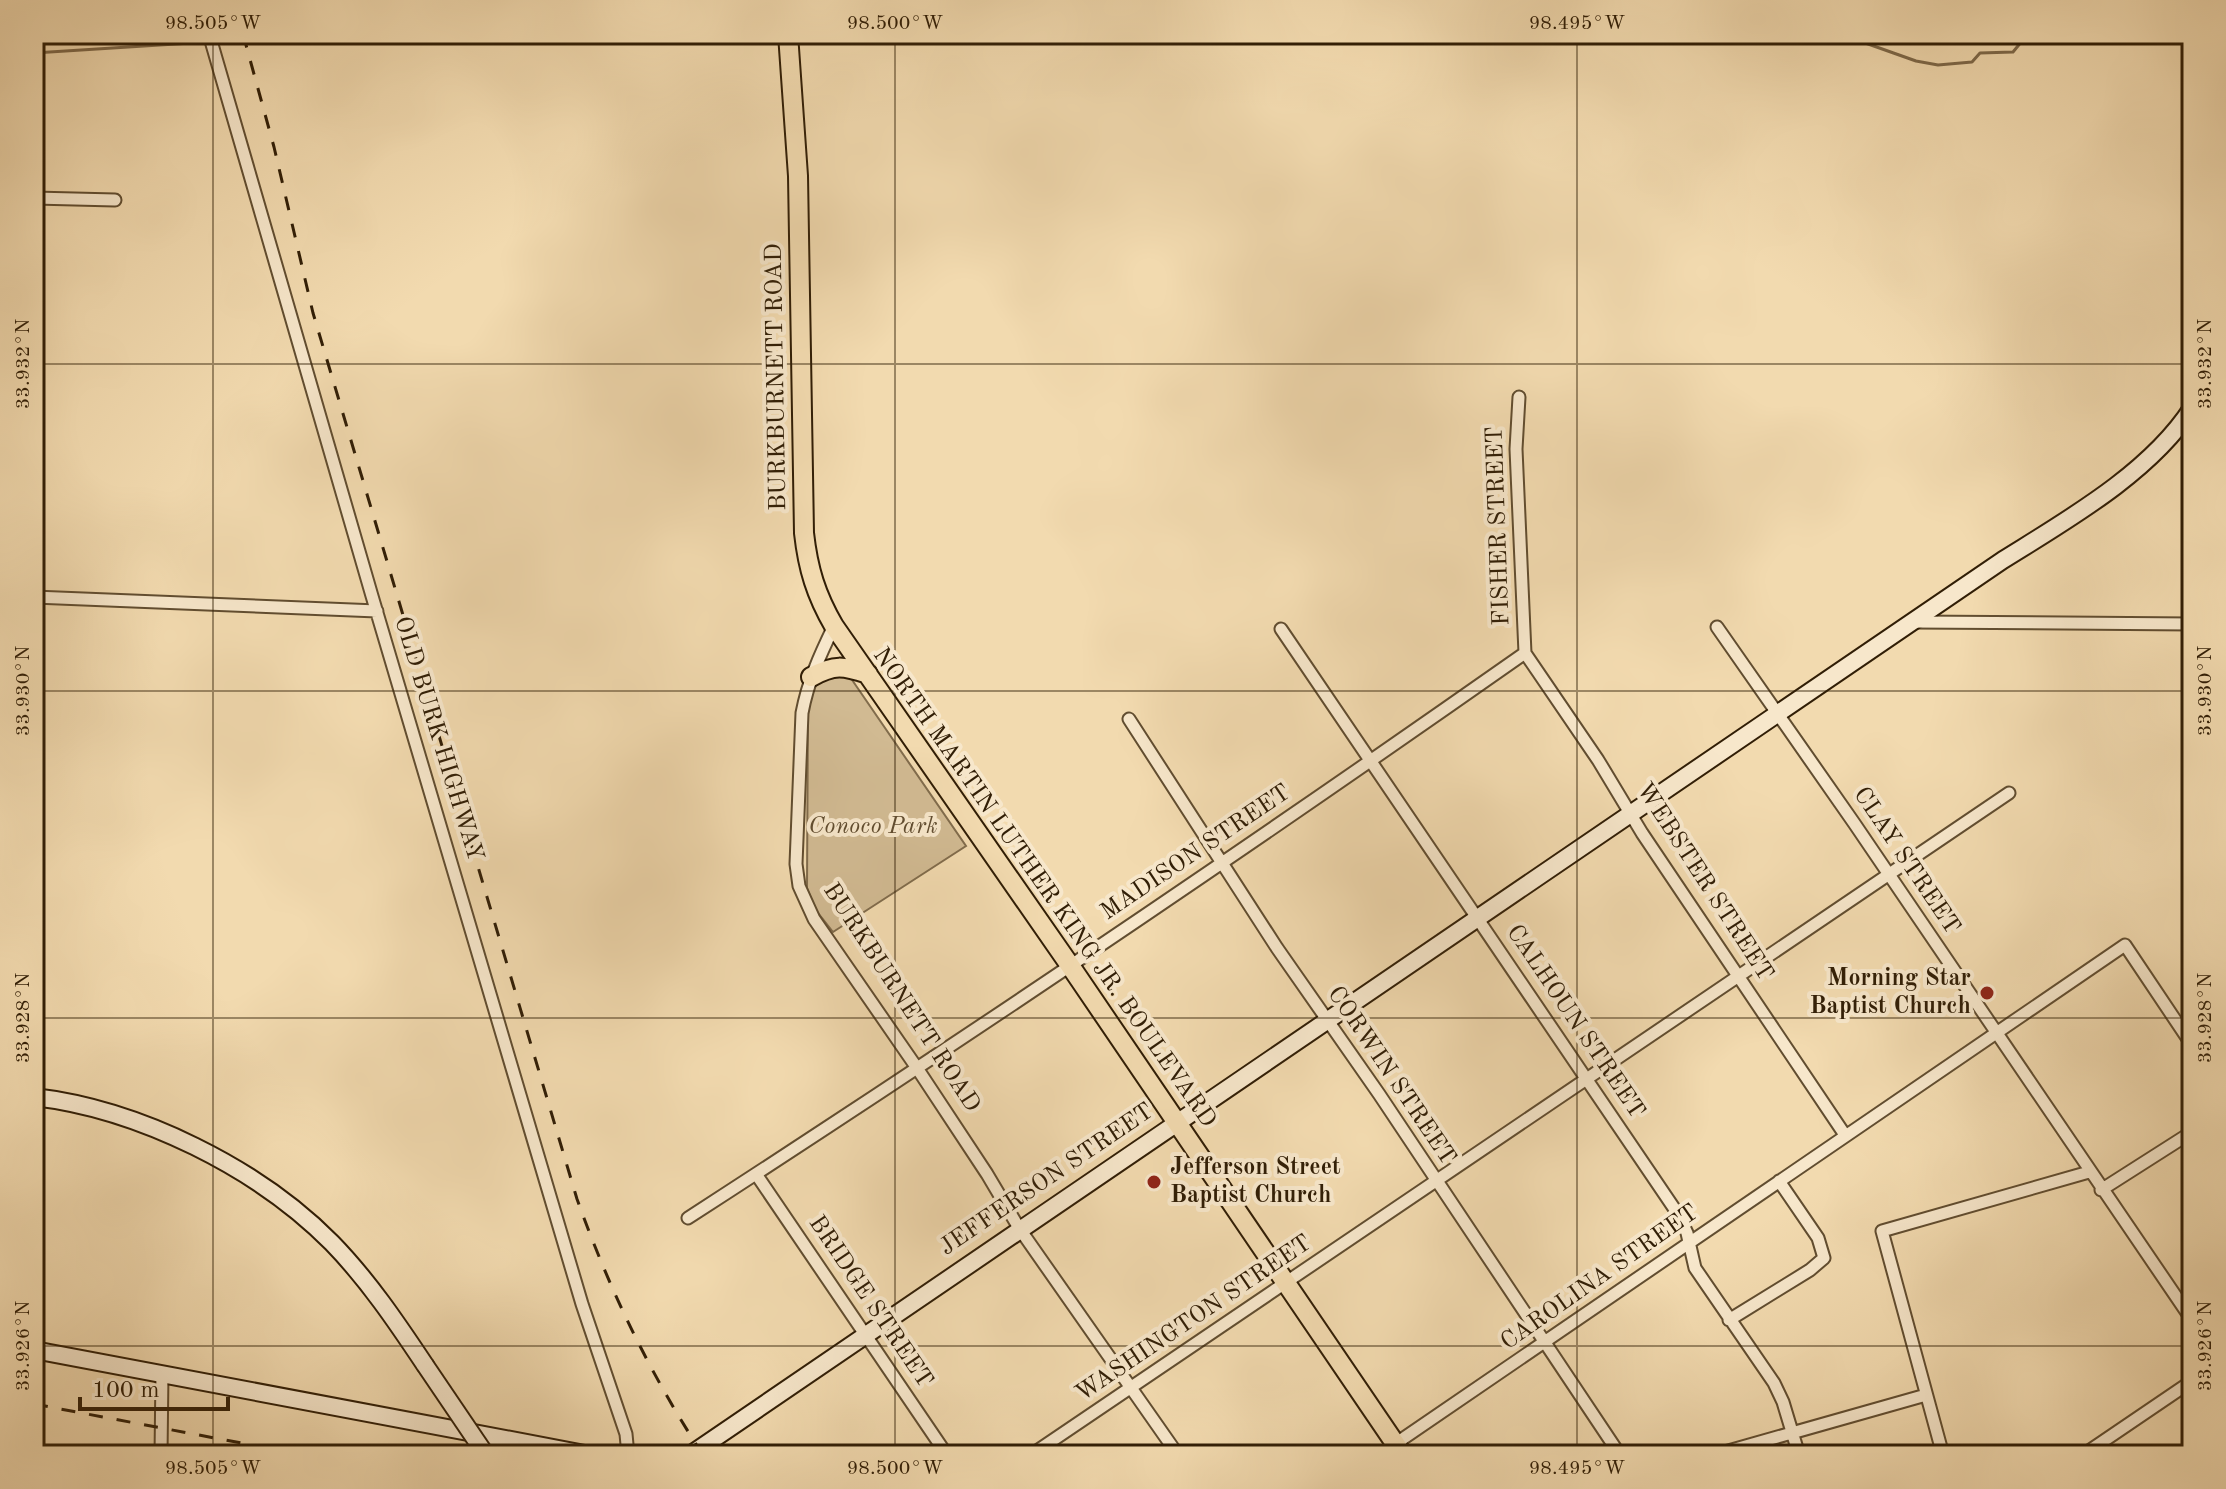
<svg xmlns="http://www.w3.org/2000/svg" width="2226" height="1489" viewBox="0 0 2226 1489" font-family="'Old Standard TT',serif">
  <rect width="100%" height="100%" fill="#f2daaf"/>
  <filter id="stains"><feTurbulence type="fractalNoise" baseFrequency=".0025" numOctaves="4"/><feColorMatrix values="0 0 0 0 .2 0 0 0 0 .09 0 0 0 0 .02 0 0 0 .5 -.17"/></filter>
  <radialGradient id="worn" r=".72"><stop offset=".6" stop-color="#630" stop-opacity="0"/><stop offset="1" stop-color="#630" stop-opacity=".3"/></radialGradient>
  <path fill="#d1ba92" stroke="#816c4c" stroke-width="2" d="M848,674L966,846L833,932L815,909L807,888L808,701L818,679Z"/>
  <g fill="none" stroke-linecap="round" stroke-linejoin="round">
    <path stroke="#7d6849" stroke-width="3" d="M305,34L318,42L376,34
      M1791,34L1818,38L1840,34L1916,61L1938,65L1972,62L1980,53L2013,52L2022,41L2060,39L2067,34
      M215,40L257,34
      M34,53L207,42"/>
    <defs>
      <path id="street" d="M209,34L372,596L582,1304L626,1434L628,1455
        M34,198L115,200
        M1519,397L1516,449L1525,653
        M34,597L377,611
        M1912,622L2192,624
        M834,626C820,655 808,681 802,713L796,864L799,886L814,919L917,1068L987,1174L1019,1228L1178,1455
        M1717,627L1854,823L2192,1320
        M1281,629L1678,1214L1687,1233L1695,1268L1774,1383L1783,1402L1799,1455
        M1525,653L1598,760L1642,833L1845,1135
        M1129,719L1277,948L1379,1094L1620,1455
        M756,1174L947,1455
        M2101,1190L2192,1132
        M688,1218C971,1035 1250,846 1525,653
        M1729,1320L1810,1270L1824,1258L1818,1238L1779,1181
        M161,1455L162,1373
        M1031,1455L2009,793
        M1379,1455L2125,945L2192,1045
        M1714,1455L1926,1395
        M1943,1455L1882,1231L2089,1172
        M2083,1455L2192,1381"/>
      <path id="secondary" d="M34,1097C139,1109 258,1168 332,1243C368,1280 397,1323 425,1365
        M34,1350L590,1455
        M690,1455L2003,560C2067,520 2150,473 2192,408"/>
      <path id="primary" d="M788,34L798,176L804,533C808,569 816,595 834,626L1069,964L1403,1455
        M811,677C835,664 843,666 868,674"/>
    </defs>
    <use href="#street" stroke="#614d30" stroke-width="15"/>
    <use href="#secondary" stroke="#311e06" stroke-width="20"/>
    <use href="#primary" stroke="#311e06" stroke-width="22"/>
    <use href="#street" stroke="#f7e7cb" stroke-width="11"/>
    <use href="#secondary" stroke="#f7e7cb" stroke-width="16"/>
    <use href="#primary" stroke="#f2daaf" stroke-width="18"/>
    <path stroke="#311e06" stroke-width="3" stroke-dasharray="14 14" stroke-linecap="butt" d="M243,34L274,147L313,313L577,1199C610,1291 649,1372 703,1455
      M34,1404L305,1455"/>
    <defs>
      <path id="secondary-bridge" d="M425,1365L486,1455"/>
    </defs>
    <use href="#secondary-bridge" stroke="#311e06" stroke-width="20" stroke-linecap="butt"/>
    <use href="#secondary-bridge" stroke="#f7e7cb" stroke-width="16"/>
  </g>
  <path fill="none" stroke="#311e06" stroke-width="2" stroke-opacity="0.45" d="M213,34V1455M895,34V1455M1577,34V1455M34,36H2192M34,364H2192M34,691H2192M34,1018H2192M34,1346H2192"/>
  <g fill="#8f2418" stroke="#f7e7cb" stroke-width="3">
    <circle cx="1987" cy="993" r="8"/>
    <circle cx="1154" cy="1182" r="8"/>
  </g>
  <g text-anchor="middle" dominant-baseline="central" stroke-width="8" stroke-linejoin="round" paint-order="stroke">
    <g font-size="24" fill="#311e06" stroke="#f7e7cb">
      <text transform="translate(777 377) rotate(-91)">BURKBURNETT ROAD</text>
      <text transform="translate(1499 526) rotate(-92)">FISHER STREET</text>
      <text transform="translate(438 739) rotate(73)">OLD BURK HIGHWAY</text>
      <text transform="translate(1196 853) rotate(-34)">MADISON STREET</text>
      <text transform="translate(1906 861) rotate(56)">CLAY STREET</text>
      <text transform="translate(1704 882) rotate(57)">WEBSTER STREET</text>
      <text transform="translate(1044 888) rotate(55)">NORTH MARTIN LUTHER KING JR. BOULEVARD</text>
      <text transform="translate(901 998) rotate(57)">BURKBURNETT ROAD</text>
      <text transform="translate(1575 1022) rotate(56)">CALHOUN STREET</text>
      <text transform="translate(1391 1076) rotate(56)">CORWIN STREET</text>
      <text transform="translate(1047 1180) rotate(-34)">JEFFERSON STREET</text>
      <text transform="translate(1600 1278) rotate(-35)">CAROLINA STREET</text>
      <text transform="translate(870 1302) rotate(56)">BRIDGE STREET</text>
      <text transform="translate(1194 1319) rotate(-34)">WASHINGTON STREET</text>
    </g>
    <g font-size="24" font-style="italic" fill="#614d30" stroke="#f7e7cb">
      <text x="873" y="827">Conoco Park</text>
    </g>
    <g font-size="24" font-weight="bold" fill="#311e06" stroke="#f7e7cb" text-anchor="end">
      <text x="1971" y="979">Morning Star<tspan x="1971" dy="28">Baptist Church</tspan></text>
      <text x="1170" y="1168" text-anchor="start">Jefferson Street<tspan x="1170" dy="28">Baptist Church</tspan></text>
    </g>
  </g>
  <rect width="2226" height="1489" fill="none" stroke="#f2daaf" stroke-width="88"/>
  <path d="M80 1397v12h148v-12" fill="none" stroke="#311e06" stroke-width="4"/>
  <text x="92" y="1397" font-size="24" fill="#311e06" stroke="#f7e7cb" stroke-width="6" paint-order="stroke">100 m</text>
  <rect x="44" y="44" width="2138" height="1401" fill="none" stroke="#311e06" stroke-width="3"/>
  <g font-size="20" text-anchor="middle" fill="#311e06">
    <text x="213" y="29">98.505°W</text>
    <text x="895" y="29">98.500°W</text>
    <text x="1577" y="29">98.495°W</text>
    <text transform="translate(22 364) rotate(-90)" y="7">33.932°N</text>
    <text transform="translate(2204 364) rotate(-90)" y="7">33.932°N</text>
    <text transform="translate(22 691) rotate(-90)" y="7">33.930°N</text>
    <text transform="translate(2204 691) rotate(-90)" y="7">33.930°N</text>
    <text transform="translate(22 1018) rotate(-90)" y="7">33.928°N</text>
    <text transform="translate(2204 1018) rotate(-90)" y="7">33.928°N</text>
    <text transform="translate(22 1346) rotate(-90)" y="7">33.926°N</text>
    <text transform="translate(2204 1346) rotate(-90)" y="7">33.926°N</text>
    <text x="213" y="1474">98.505°W</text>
    <text x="895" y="1474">98.500°W</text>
    <text x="1577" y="1474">98.495°W</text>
  </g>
  <rect width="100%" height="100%" filter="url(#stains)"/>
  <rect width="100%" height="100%" fill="url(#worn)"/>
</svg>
